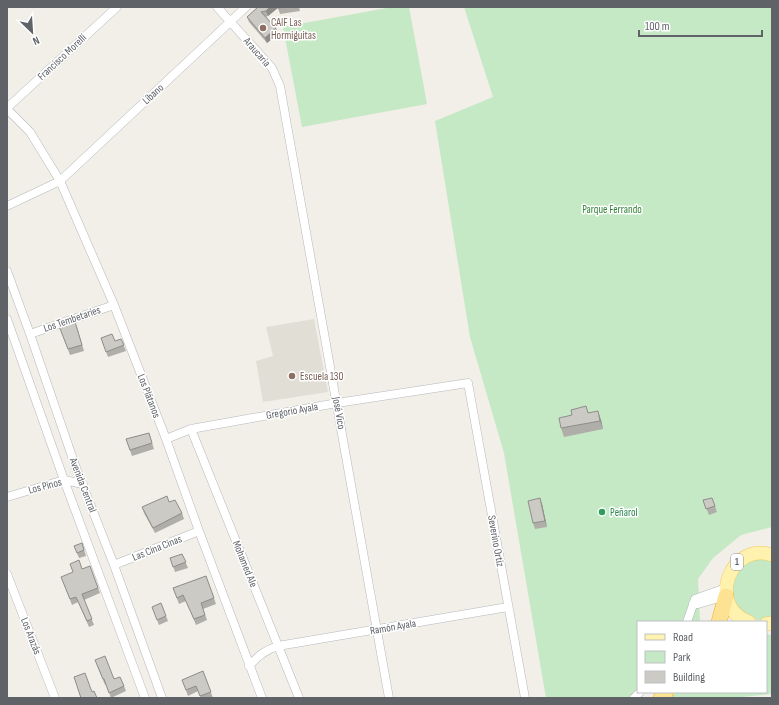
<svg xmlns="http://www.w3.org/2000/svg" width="779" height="705" viewBox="0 0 779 705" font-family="'Sofia Sans Condensed',sans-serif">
  <rect width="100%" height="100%" fill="#f1efe8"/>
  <path fill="#e1ded6" d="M314,319L328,392L263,402L256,361L273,356L266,327Z"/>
  <path fill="#c5e8c5" d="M392,7H409L427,104L302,127L283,27Z
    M464,7H772V527L741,535L713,558L698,579L700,622H638V691L632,698H546L504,453L470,337L435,121L493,97Z
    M754,558L772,559V618C744,629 720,594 736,571C740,565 748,562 754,558Z
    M766,634L772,635V694L733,698H671L676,692H766Z"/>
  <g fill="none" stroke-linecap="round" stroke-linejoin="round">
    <defs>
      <path id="street" d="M217,7L272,68L280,86L389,698
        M7,108L117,7
        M7,109L30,132L60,181L114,305L166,439L199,531L262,698
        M7,206L60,181L246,7
        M7,271L30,334L76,468L114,565L162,698
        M7,319L64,480L145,698
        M30,334L114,305
        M191,429L299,698
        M166,439L191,429L337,403L468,383L525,698
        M7,497L64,480L83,484
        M114,565L199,531
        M7,574L55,698
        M693,604H698L726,596
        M687,622L695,599L726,588
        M249,666C258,656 265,650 278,646L508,607
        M634,698L640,692"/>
      <path id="primary" d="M749,622C706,606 730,541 772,555
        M766,624L772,623"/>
      <path id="highway" d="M719,622L726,596
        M661,698L666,692"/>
    </defs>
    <use href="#street" stroke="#b5b8bc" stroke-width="9"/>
    <use href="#primary" stroke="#f2c960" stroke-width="14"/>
    <use href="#highway" stroke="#f9ab00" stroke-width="16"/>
    <use href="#street" stroke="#fff" stroke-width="8"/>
    <use href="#primary" stroke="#fff2af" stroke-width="13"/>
    <use href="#highway" stroke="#fde293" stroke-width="15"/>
  </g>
  <path fill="#afaea9" d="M258,7H299L300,11L280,14L278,8L268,16L266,17L276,28L278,34L267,43L249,22L247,17Z
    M59,326L77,327L84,351L70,355Z
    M101,338L115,341L121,339L126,351L108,357Z
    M589,413L601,420L603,429L564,437L561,428Z
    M149,433L154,449L132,456L126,439Z
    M703,500L714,503L717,512L709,515Z
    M169,502L182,513L184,519L155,533L144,513L142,507Z
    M542,504L547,527L535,529L533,523Z
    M82,543L86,556L79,558L74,546Z
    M182,554L188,568L175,572L170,558Z
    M90,566L100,593L84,600L94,625L89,627L78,602L72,605L61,577Z
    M206,576L216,604L203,609L207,620L196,625L186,601L179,604L173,588Z
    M161,603L168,621L159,625L152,607Z
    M97,665L114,679L124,686L126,691L111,698L106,684L105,685Z
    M203,671L213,698H201L198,691L188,696L184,685L182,680Z"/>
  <path fill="#8f8d8a" d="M270,7H279L268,16L266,11Z
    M276,28L278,34L267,43L265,38Z
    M598,411L601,420L603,429L600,421Z
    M540,498L542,504L547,527L545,521Z"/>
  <path fill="#cccac5" stroke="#8f8d8a" d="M258,7H270L266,11L261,12L276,28L265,38L247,17Z
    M278,7H286L278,8Z
    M75,322L82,345L68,349L59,326Z
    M112,334L115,341L121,339L124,345L106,352L101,338Z
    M586,406L588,413L598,411L600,421L561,428L559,418L572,415L571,410Z
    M149,433L152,443L130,450L126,439Z
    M167,496L169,502L175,500L182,513L153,528L142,507Z
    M540,498L545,521L533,523L528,501Z
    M712,498L715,506L706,509L703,500Z
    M82,543L84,550L77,553L74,546Z
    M182,554L186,562L173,567L170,558Z
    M79,560L82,569L90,566L98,588L82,594L92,619L87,621L76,597L70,599L61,577L73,572L70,564Z
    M206,576L214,598L201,603L205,615L194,619L183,595L177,598L173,588Z
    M161,603L166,616L157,620L152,607Z
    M105,656L114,679L120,677L124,686L109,693L104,679H103L95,660Z
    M203,671L211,692L200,696L196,686L186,690L182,680Z
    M85,673L92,692L94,691L97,698H81L74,677Z"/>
  <g fill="#8d6e63" stroke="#fff" stroke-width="1.5">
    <circle cx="263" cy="28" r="4"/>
    <circle cx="292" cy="376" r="4"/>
  </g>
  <circle fill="#2e9e5b" stroke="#fff" stroke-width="1.5" cx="602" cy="512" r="4"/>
  <g text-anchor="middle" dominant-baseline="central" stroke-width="3" stroke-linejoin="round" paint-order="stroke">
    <rect fill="#fff" stroke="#8f9295" stroke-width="1" x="731" y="554" width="12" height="16" rx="3"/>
    <g font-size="10" font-weight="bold" fill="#5f6368">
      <text x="737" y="562">1</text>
    </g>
    <g font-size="11" fill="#785e54" stroke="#fff" text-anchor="start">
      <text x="271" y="22">CAIF Las<tspan x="271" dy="13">Hormiguitas</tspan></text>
      <text x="300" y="376">Escuela 130</text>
    </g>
    <g font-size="11" fill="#5f6368" stroke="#fff">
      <text transform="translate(257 52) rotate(49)">Araucaria</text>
      <text transform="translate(62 57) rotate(-43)">Francisco Morelli</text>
      <text transform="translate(153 94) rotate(-43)">Líbano</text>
      <text transform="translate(72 319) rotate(-19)">Los Tembetaries</text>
      <text transform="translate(149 396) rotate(69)">Los Plátanos</text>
      <text transform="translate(292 411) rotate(-10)">Gregorio Ayala</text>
      <text transform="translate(339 413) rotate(80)">José Vico</text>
      <text transform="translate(83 485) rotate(69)">Avenida Central</text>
      <text transform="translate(45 486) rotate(-15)">Los Pinos</text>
      <text transform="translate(496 541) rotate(80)">Severino Ortiz</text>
      <text transform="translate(157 548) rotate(-22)">Las Cina Cinas</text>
      <text transform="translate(245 564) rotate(68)">Mohamed Ale</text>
      <text transform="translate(393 627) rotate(-10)">Ramón Ayala</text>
      <text transform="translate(31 636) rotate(69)">Los Arazás</text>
    </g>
    <g font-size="11" fill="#348238" stroke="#fff">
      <text x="612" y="209">Parque Ferrando</text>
    </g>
    <g font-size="11" fill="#27864d" stroke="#fff" text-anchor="start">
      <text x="610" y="512">Peñarol</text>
    </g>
  </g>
  <rect width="779" height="705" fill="none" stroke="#5f6368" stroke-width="16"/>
  <rect x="637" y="621" width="130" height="72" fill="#ffffff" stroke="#bfc1c3"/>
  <rect x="645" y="634" width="20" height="6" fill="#fff2af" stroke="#bfc1c3"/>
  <text x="673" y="641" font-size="12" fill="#5f6368">Road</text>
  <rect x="645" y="651" width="20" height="12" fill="#c5e8c5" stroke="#bfc1c3"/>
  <text x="673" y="661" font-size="12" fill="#5f6368">Park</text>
  <rect x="645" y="671" width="20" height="12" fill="#cccac5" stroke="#bfc1c3"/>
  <text x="673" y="681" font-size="12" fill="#5f6368">Building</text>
  <g transform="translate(32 32) rotate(155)" stroke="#ffffff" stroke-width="3" paint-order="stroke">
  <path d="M0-3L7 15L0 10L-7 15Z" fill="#5f6368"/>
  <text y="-6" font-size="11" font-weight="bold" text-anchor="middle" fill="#5f6368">N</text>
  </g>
  <path d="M639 30v6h123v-6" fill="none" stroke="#5f6368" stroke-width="2"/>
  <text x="645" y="30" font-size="12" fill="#5f6368" stroke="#ffffff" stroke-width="3" paint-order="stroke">100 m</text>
</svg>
